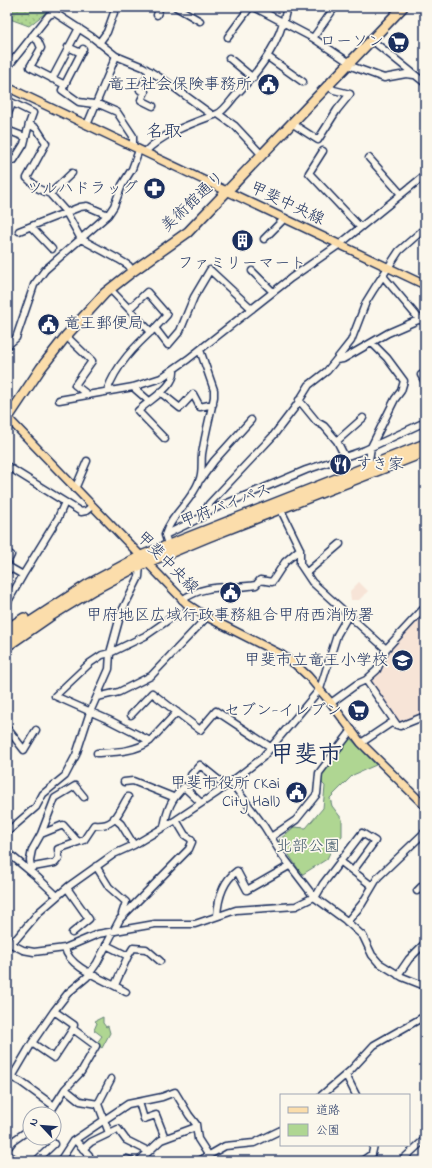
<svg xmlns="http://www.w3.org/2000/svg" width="432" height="1168" viewBox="0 0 432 1168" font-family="'Indie Flower','Klee One',sans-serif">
  <defs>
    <pattern id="grass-dots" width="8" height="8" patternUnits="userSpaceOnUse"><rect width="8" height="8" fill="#afd692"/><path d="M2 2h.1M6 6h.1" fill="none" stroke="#96b880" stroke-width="1.8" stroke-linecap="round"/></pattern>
  </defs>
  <rect width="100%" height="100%" fill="#fbf7ec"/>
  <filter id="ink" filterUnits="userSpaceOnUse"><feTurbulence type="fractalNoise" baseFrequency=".025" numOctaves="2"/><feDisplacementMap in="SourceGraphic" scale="8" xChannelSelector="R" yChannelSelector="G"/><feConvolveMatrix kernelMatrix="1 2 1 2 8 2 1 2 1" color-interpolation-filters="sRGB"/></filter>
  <g filter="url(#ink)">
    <path fill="#f7e4d7" d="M359,582L368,591L359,600H351L350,591Z
      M425,610V713L401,725L397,722L367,681L386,651Z"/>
    <path fill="url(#grass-dots)" stroke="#658278" d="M7,7H51L49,10L29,26L10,19L7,23Z"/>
    <path fill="#afd692" stroke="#658278" d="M349,737L376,765L353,775L330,798L332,806L342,819V836L333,846L327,859L303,874L301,873L279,840L294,827L306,828L323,808L325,786L322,783L321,775Z
      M103,1017V1023L106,1027L108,1026L110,1033L102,1048L96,1044L102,1036L94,1030L97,1023L95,1021Z"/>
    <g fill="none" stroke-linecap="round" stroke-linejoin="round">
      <defs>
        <path id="minor" d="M176,7L200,21
          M254,7L313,38L350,63
          M157,15L160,7
          M32,36L38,41L41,48L30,67L65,85
          M228,37L250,7
          M313,38L335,7
          M373,41L425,83
          M99,43L107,32L116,7
          M68,47L81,53
          M83,49L62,90L79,102L101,105L117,112L133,136V146
          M268,57L303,82
          M229,58L253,78
          M348,65L384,78L406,74L414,75
          M7,68L49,15L55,13L92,37L116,56L143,67L164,80L212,115
          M150,71L140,90L145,92L141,100L153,106
          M52,79L79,28
          M7,100L33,113L29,124L37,129L46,143L27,178L39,189L50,194L66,212L81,239L118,259L128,265L133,271
          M218,114L235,126L262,155
          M7,116L12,104
          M293,124L318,140L337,110L350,94L334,90L328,86
          M87,125L116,56
          M7,130L25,137
          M323,151L309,173L360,227
          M145,152C163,133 193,123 217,114C223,112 230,102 234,97C260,70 280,44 287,7
          M7,157L14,160L24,144L29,124
          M369,158L401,194
          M50,194L72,173
          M32,228L52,249
          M19,231L80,207L87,206L108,215
          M264,239L285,218
          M252,271L273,292
          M383,276L420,320
          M110,289L151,332
          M129,309L147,292L167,315L155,328
          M66,336L92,361L75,385L88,395
          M7,346L16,338L34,285L45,270L108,215L114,206L122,185L132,169L139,150
          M336,360L343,359L388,333L425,317
          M425,373L421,375L425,382
          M133,387L149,401
          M107,391C116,365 135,346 155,328L168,345L180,331L194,297L210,270L252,309
          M160,392L180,408L193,394L200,407L213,404
          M59,400L133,387L161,378L188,359L291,278L340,244L425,175
          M299,400L317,422L324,426L337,441L363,418
          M165,439L138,411C150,399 176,387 174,369
          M337,441L345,457
          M7,466L81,512L86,511L91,507
          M368,467L371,447L395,399L401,391L404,381L387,358L372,343
          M201,479L214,461L251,420
          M75,489L87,461
          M280,508L300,549V564L312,582L386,649
          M204,513L306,470L365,450L425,422
          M165,535C171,515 192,501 199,481C203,473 201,463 202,454C205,435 210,416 214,397V390L200,350
          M168,544L165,535L202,517L209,504L273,436L296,406L309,385L327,371L336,360L351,341L366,302L374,289L399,251L425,228
          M7,553L11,555L7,563L9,567L23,575L7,603
          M306,573L340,544
          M23,575L58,518L65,502
          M182,600C208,582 228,590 256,585L260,580L272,582L285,562L300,549
          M366,680L397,725
          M97,697L119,692L151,676L207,617
          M331,703L357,684L366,680L377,670L386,649L425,607
          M177,712L150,741L109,720L55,696L90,663L102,655L110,653L145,636L171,618L195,609
          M131,715L152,693L200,730L216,711L272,748
          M7,728L24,750L36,730
          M361,743L391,723L400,726L425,716
          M97,753C115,752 135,752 150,741
          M191,775L200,765L226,786
          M124,782L133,781L173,797
          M231,782L264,826L282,855L314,897L344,919L363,936L372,955L379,963L402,977L425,986
          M114,818L121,824L134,845
          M164,827C167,810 171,799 184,787L201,803
          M7,832L36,807L43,794L65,776L76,755L90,712L109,669L110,653L121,613L139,577L140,565
          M41,834L63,825L78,842
          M271,837L296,820L317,794L319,773L352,730
          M7,852L37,877L57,896
          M340,861L372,886
          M96,866L109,887L126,902L122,914
          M28,868L55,863L59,858L58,849L84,840L94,825C116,827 117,814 128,797
          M31,868L30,860L32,850L41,834L55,798L75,786L84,797
          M67,888L89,919L72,933
          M417,891L425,883
          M315,898L323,884L362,833L375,841L353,871
          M217,916C218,899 223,881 237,871L247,890L289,866
          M347,922L362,904L378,877L425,832
          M11,944L23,950L34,952L65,948L98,934L155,924H195L236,910L296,906L314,897
          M7,945L17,938L39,912L69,886L114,854L134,845L176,820L218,792L262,758L320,689L337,635L349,614
          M106,945L128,956L115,985
          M65,948C69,969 109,981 126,992
          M128,956L133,948L146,949L160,961
          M398,975L409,959L425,943
          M32,1043L54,1058L73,1029L74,1025L54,1011
          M7,1075L21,1082L54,1106
          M346,1075L356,1095
          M12,1077L32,1043L54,1011L68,993L87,977L97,963L120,919L189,849L192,842L191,839L185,835L176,820
          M65,1089L80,1101L98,1104L109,1133
          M322,1095L350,1071L374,1045L425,1016
          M139,1102L144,1119L156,1115L165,1138
          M98,1104L111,1079
          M49,1114L65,1089L81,1072L96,1046L73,1029
          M75,1140L89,1155L90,1161
          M7,1149L13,1141L30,1129
          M83,1149L91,1142L118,1129L126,1140L148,1151
          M7,1154L18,1161
          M36,1161L54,1144L48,1138
          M60,1161L73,1141L128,1104L162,1097L175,1092L189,1115L196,1124L198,1139L209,1156
          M126,1161L127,1159L132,1161
          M139,1161L161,1140L196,1127
          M199,1161L225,1146L254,1143L281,1130
          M362,1161L372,1154L374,1145
          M401,1161L425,1139"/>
        <path id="major" d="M7,87L425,285
          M7,417L187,604L207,617L282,655L296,665L308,676L331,703L361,743L425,806"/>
        <path id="highway" d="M7,419L41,368L66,336L105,293L133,271L188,232L403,7
          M7,629L24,618
          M7,637L87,585L141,556L425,444
          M7,646L49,617L93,590L136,567L208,537L425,452"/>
      </defs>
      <use href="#minor" stroke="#1b2f5e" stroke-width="9"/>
      <use href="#major" stroke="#1b2f5e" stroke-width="10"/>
      <use href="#highway" stroke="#1b2f5e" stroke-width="12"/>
      <use href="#minor" stroke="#fbf7ec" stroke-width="6"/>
      <use href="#major" stroke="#fbddab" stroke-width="7"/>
      <use href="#highway" stroke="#fbddab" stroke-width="9"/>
    </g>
  </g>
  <defs>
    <symbol id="supermarket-disc" viewBox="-11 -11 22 22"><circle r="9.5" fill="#1b2f5e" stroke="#fbf7ec"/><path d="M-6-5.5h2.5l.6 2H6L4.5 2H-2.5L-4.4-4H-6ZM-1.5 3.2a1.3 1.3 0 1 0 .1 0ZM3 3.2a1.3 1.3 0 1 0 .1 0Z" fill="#fff"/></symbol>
    <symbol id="civic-disc" viewBox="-11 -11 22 22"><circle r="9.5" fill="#1b2f5e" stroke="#fbf7ec"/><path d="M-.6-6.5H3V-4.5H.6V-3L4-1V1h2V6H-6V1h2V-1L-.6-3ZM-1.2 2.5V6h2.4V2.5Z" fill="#fff"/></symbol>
    <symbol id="pharmacy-disc" viewBox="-11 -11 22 22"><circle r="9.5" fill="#1b2f5e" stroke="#fbf7ec"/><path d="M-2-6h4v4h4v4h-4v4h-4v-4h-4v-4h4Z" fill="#fff"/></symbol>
    <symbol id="building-disc" viewBox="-11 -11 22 22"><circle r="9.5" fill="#1b2f5e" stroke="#fbf7ec"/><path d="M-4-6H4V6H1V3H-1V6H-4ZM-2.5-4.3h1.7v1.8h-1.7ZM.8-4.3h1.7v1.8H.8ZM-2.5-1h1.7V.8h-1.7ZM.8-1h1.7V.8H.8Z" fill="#fff"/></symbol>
    <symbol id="restaurant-disc" viewBox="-11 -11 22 22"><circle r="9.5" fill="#1b2f5e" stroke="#fbf7ec"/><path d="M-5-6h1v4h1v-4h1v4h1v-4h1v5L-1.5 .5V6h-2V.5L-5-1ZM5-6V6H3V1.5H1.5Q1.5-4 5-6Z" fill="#fff"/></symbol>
    <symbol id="school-disc" viewBox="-11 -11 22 22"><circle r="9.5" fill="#1b2f5e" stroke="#fbf7ec"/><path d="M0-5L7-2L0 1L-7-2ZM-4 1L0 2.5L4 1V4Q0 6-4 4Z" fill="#fff"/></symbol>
  </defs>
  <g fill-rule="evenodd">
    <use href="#supermarket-disc" x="386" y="30" width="25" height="25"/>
    <use href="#civic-disc" x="256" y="72" width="25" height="25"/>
    <use href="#pharmacy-disc" x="142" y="176" width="25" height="25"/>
    <use href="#building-disc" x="230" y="228" width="25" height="25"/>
    <use href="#civic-disc" x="36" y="312" width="25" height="25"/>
    <use href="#restaurant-disc" x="328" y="452" width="25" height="25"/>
    <use href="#civic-disc" x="218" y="580" width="25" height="25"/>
    <use href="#school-disc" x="390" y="648" width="25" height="25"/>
    <use href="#supermarket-disc" x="346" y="698" width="25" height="25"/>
    <use href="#civic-disc" x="284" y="780" width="25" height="25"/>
  </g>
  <g text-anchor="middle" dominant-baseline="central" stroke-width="3.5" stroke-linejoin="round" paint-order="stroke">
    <g font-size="16" fill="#1b2f5e" stroke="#fbf7ec" text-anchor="end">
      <text x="384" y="42">ローソン</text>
      <text x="252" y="85">竜王社会保険事務所</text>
      <text x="138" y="189">ツルハドラッグ</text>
      <text x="242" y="264" text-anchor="middle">ファミリーマート</text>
      <text x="64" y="324" text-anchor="start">竜王郵便局</text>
      <text x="356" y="465" text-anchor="start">すき家</text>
      <text x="230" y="616" text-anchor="middle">甲府地区広域行政事務組合甲府西消防署</text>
      <text x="388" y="661">甲斐市立竜王小学校</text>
      <text x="342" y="711">セブン-イレブン</text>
      <text x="280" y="784">甲斐市役所 (Kai<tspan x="280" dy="18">City Hall)</tspan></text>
    </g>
    <g font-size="16" fill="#1b2f5e" stroke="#fbf7ec">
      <text transform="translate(193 202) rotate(-43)">美術館通り</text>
      <text transform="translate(287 204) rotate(25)">甲斐中央線</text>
      <text transform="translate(226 506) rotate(-21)">甲府バイパス</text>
      <text transform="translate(167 563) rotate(45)">甲斐中央線</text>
    </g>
    <g font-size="16" fill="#40596b" stroke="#fbf7ec">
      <text x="308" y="847">北部公園</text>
    </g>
    <g font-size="18" fill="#1b2f5e" stroke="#fbf7ec">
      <text x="164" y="133">名取</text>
    </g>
    <g font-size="24" font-weight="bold" fill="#1b2f5e" stroke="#fbf7ec">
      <text x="306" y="756">甲斐市</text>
    </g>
  </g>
  <rect width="432" height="1168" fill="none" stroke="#fbf7ec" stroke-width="24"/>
  <rect x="12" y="12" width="408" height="1144" fill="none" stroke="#1b2f5e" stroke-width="1.5" filter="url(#ink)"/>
  <rect x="280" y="1094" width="130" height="52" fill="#fbf7ec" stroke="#a1a7b3"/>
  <rect x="288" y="1107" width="20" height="6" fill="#fbddab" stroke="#a1a7b3"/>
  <text x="316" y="1114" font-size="12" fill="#1b2f5e">道路</text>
  <rect x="288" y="1124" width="20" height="12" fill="#afd692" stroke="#a1a7b3"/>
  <text x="316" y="1134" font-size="12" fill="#1b2f5e">公園</text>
  <g transform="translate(42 1126) rotate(296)"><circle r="19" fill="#fbf7ec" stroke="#a1a7b3"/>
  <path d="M0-3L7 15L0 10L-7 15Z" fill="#1b2f5e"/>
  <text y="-6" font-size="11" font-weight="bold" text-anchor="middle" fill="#1b2f5e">N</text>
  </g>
</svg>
